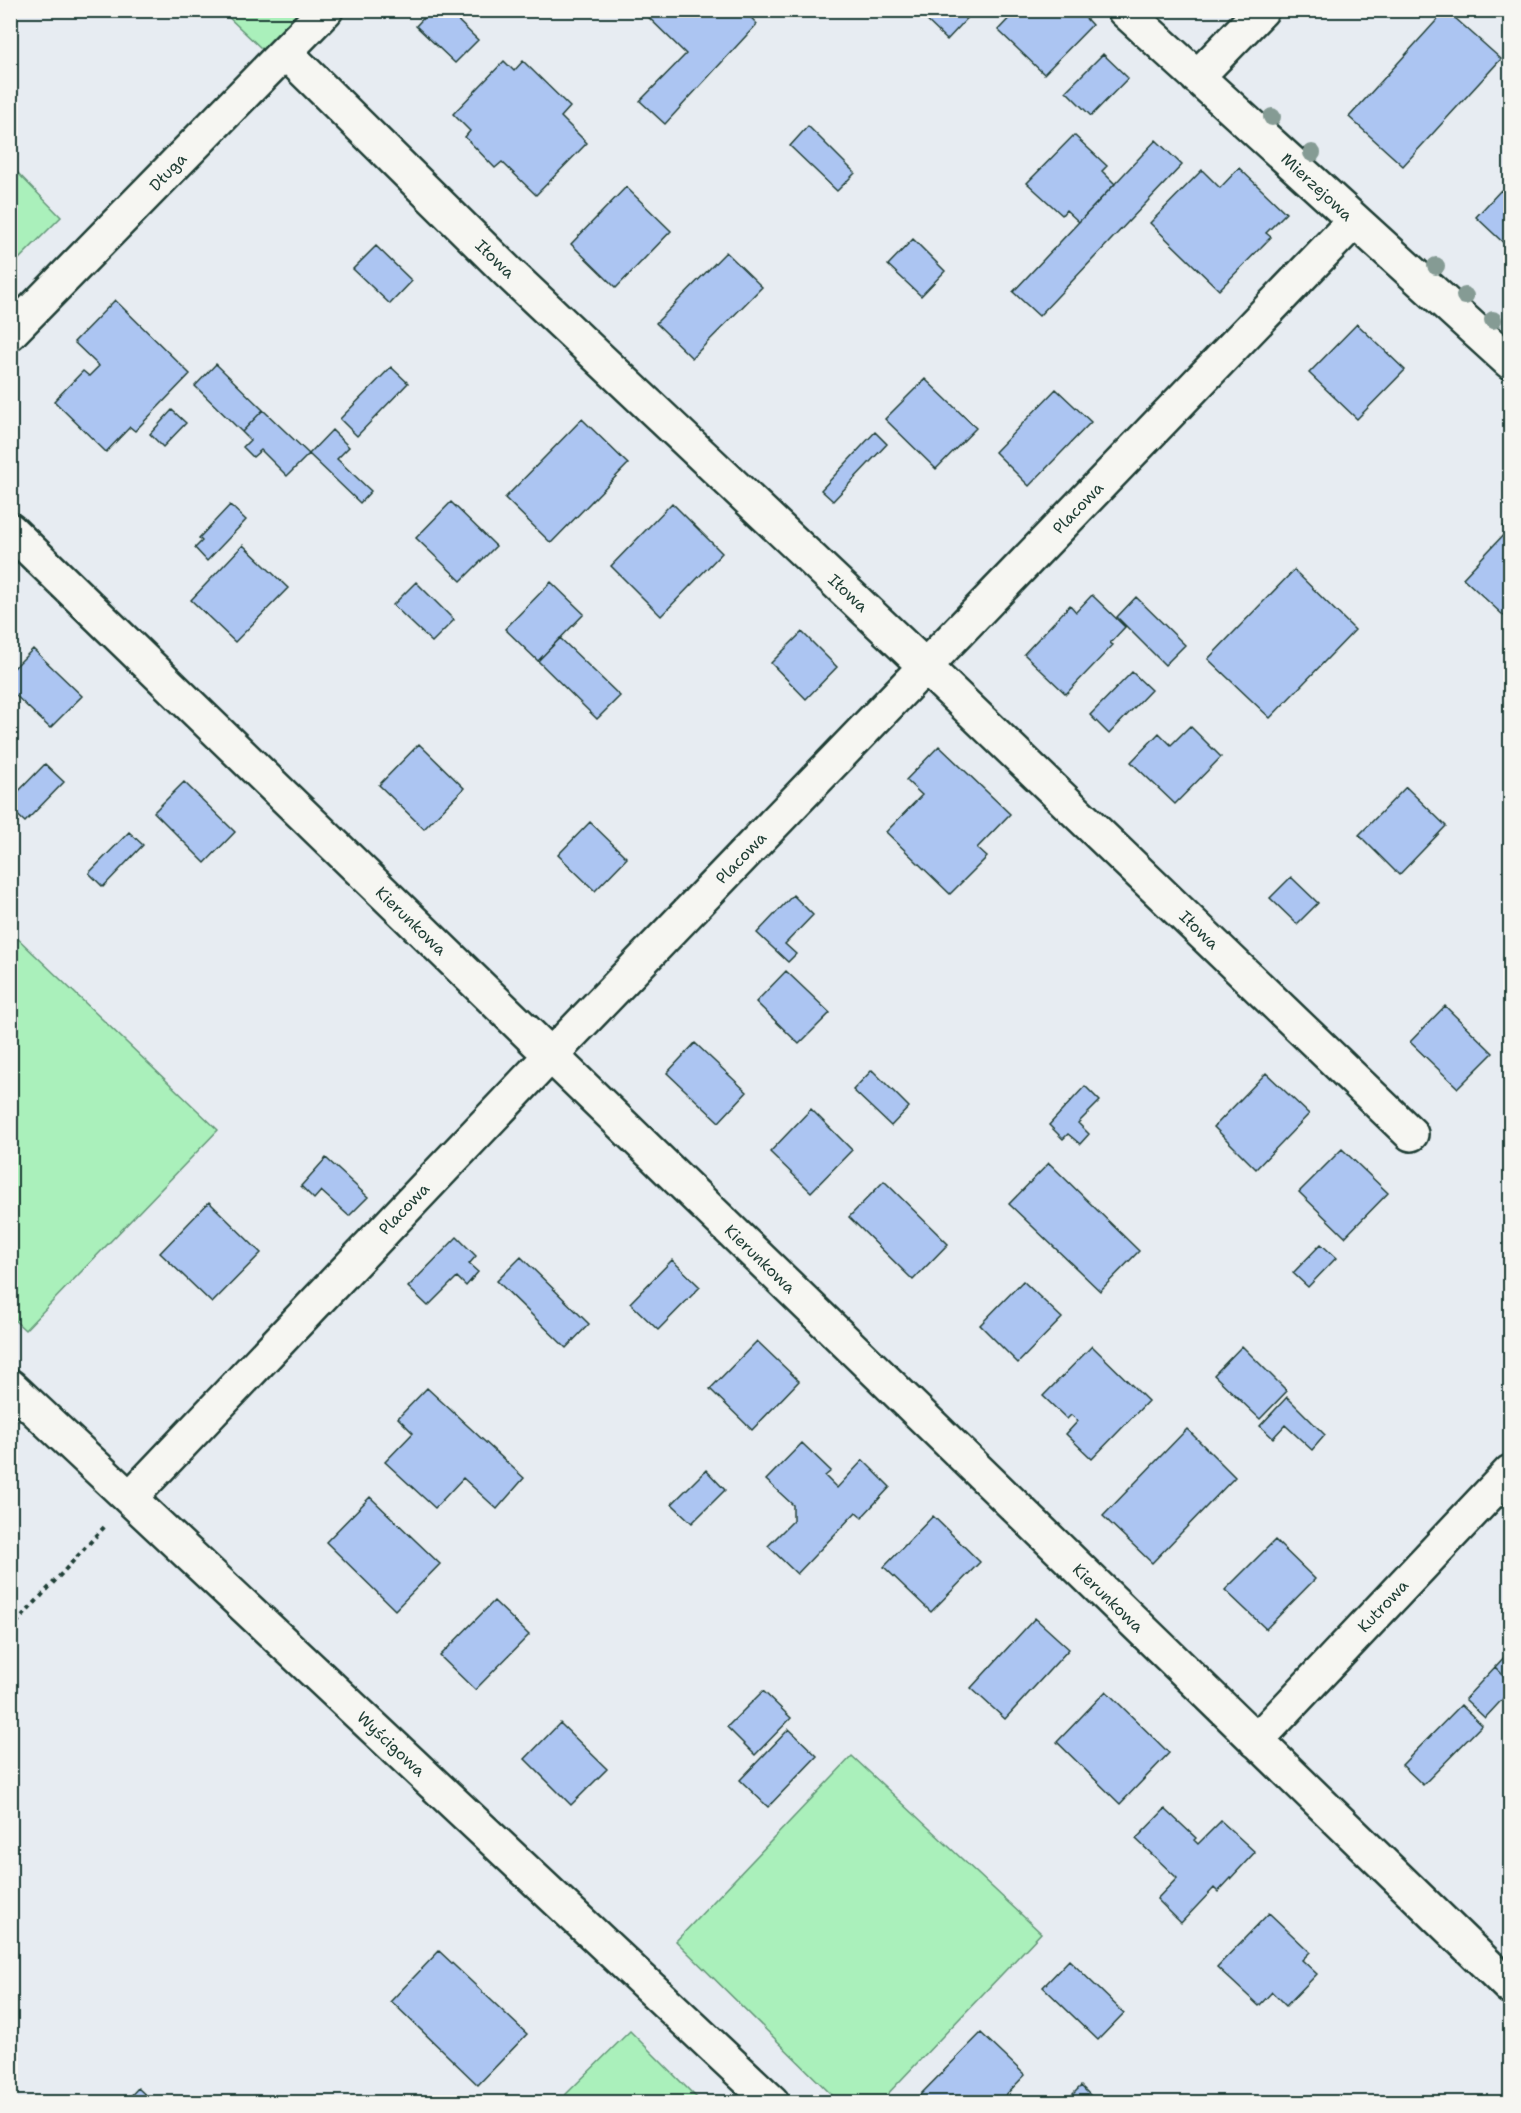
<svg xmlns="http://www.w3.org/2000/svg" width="1521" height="2113" viewBox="0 0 1521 2113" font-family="'Shantell Sans',sans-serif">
  <rect width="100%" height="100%" fill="#e7ecf2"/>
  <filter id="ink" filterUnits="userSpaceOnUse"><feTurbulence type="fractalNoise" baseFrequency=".0167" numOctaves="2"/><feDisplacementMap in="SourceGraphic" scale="12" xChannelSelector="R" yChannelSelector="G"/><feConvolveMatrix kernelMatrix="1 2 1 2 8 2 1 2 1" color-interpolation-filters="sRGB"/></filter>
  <g filter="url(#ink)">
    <path fill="#aaf0bb" stroke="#649678" stroke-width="1.5" d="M222,11H301L263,50Z
      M11,166L61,217L11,267Z
      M11,932L218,1130L25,1330L10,1316Z
      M852,1756L1041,1933L880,2102H839L676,1941Z
      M630,2031L701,2102H558Z"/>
    <path fill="#acc5f2" stroke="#1f3d34" stroke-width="1.5" d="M431,10H447L478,40L455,63L416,26Z
      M641,10H744L757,24L665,124L640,101L686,54Z
      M923,10H975L947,40L920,14Z
      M1017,10H1078L1092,25L1044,74L998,30Z
      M1446,10L1501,59L1403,166L1349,117Z
      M1103,54L1128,78L1091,116L1066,91Z
      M504,61L514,71L523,61L570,107L561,117L587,143L536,195L502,162L495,168L465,137L470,131L453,114Z
      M808,126L855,173L837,191L790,146Z
      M1074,135L1107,166L1102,171L1115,184L1079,222L1066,210L1062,215L1027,183Z
      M1156,140L1182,165L1039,316L1013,292Z
      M1239,168L1286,213L1266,233L1271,237L1219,290L1150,223L1202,170L1220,188Z
      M626,187L671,231L616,288L571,244Z
      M1501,190L1510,198V249L1476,217Z
      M913,239L945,271L921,296L888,265Z
      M376,246L412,281L390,304L353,269Z
      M726,252L762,287L692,358L656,323Z
      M115,300L190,374L135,431L130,427L106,452L54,401L83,371L89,376L99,366L74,342Z
      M1357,324L1405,370L1357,419L1309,373Z
      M216,364L263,410L242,432L195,386Z
      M391,367L408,383L357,436L340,419Z
      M925,379L976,428L936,469L885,419Z
      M1056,389L1091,422L1029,486L995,452Z
      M172,410L186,423L163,447L150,434Z
      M263,410L309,454L287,476L261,450L253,457L243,447L250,440L242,432Z
      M582,419L628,464L551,543L505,498Z
      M332,430L349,447L337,459L371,491L360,503L309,454Z
      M875,432L887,444L833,501L821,490Z
      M451,502L496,546L461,581L416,538Z
      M672,503L722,553L661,616L611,566Z
      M230,505L246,520L207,561L195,548L202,541L199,538Z
      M1510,519V609L1504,616L1463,578L1507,531L1503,527Z
      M243,545L288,588L235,642L191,600Z
      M1294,570L1355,630L1270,718L1208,659Z
      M416,582L454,620L432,642L393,605Z
      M551,582L584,614L538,661L505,629Z
      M1092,595L1125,627L1110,643L1113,645L1066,694L1024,654L1070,605L1076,612Z
      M1136,597L1185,645L1165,665L1117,617Z
      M802,632L837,667L806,699L771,663Z
      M560,638L620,696L597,719L538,661Z
      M33,649L82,696L50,728L10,690V672Z
      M1132,672L1151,690L1109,734L1090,715Z
      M1190,726L1221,757L1175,804L1131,762L1159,733L1171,745Z
      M419,744L464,788L424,829L379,785Z
      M939,746L1010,814L977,848L987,857L950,894L886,832L922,795L906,780Z
      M45,764L64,782L25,822L10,808V800Z
      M184,782L235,832L205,863L154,812Z
      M1406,787L1446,826L1399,875L1359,835Z
      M590,822L627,858L595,891L558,855Z
      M129,832L143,845L103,887L89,873Z
      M1291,877L1318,903L1297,924L1270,898Z
      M793,895L813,915L785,944L796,954L788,962L757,933Z
      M786,971L830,1013L799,1044L756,1002Z
      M1445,1006L1493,1053L1458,1088L1410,1042Z
      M695,1043L747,1092L719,1122L667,1073Z
      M872,1070L909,1107L891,1126L853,1090Z
      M1266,1073L1309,1114L1256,1169L1214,1127Z
      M1085,1086L1100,1101L1078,1123L1089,1134L1080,1144L1068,1134L1063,1139L1049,1125Z
      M811,1109L852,1150L811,1192L770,1152Z
      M1342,1149L1388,1193L1345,1237L1299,1192Z
      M326,1158L368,1197L349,1216L321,1191L314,1199L301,1186Z
      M1049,1163L1139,1251L1100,1291L1009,1204Z
      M884,1181L948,1244L913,1280L849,1217Z
      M209,1202L261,1253L212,1303L160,1253Z
      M457,1237L476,1256L469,1264L478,1272L466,1286L457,1277L428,1306L408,1287Z
      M1321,1244L1336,1258L1308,1287L1293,1273Z
      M521,1257L589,1324L566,1348L497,1281Z
      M672,1260L700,1287L658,1330L630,1303Z
      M1023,1281L1062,1318L1018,1363L980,1325Z
      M757,1341L799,1381L752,1430L710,1389Z
      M1092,1346L1148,1401L1092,1459L1066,1434L1078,1421L1071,1415L1067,1419L1043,1396Z
      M1242,1346L1287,1391L1260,1419L1214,1375Z
      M427,1388L524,1478L497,1509L463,1478L435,1508L385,1462L413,1433L398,1418Z
      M1287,1397L1325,1435L1312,1450L1285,1425L1273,1438L1260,1426Z
      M1187,1429L1235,1477L1152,1563L1103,1516Z
      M802,1443L831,1471L825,1476L837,1488L863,1460L890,1487L862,1517L856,1512L797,1574L768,1546L793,1521V1505L766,1480Z
      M706,1470L725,1490L692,1523L672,1504Z
      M370,1497L440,1564L395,1610L326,1542Z
      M933,1516L980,1562L931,1612L884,1567Z
      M1275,1540L1315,1579L1266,1629L1225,1590Z
      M494,1601L529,1635L475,1690L440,1656Z
      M1035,1618L1069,1649L1005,1719L971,1688Z
      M1510,1651V1682L1495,1667Z
      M1495,1667L1510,1682V1691L1485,1718L1465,1699Z
      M763,1691L791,1718L755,1755L727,1727Z
      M1106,1691L1169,1753L1120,1804L1057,1742Z
      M1461,1705L1482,1725L1423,1785L1402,1765Z
      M560,1723L607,1769L571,1805L525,1759Z
      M789,1729L817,1756L768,1807L740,1780Z
      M1165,1809L1196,1838L1194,1840L1198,1844L1221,1821L1255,1852L1218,1892L1214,1888L1181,1923L1157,1899L1177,1878L1136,1839Z
      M1269,1913L1310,1952L1302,1960L1317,1974L1286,2006L1272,1992L1259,2006L1217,1967Z
      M439,1951L527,2034L478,2085L391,2001Z
      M1069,1960L1124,2013L1098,2040L1043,1987Z
      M981,2033L1025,2075L999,2102H926L919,2096Z
      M1081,2086L1097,2102H1065Z
      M138,2088L153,2102H125Z"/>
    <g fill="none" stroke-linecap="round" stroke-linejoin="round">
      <defs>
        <path id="minor" d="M1124,10L1510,362
          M285,52L508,272L909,651L1411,1134
          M1197,77L1262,10
          M10,333L326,10
          M10,530L1510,1987
          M10,1386L772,2102
          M130,1498L550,1056L1354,221
          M1256,1741L1510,1472"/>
      </defs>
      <use href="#minor" stroke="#1f3d34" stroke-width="38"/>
      <path stroke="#1f3d34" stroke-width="4" stroke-dasharray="4.5 4.5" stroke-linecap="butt" d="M10,1630L107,1524"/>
      <use href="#minor" stroke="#f6f6f2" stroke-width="33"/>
    </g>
    <g fill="#859b94">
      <circle cx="1272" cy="117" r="9"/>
      <circle cx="1312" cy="153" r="9"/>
      <circle cx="1436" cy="266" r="9"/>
      <circle cx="1465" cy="296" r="9"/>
      <circle cx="1493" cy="320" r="9"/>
    </g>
  </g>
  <g text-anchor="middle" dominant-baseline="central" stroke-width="4.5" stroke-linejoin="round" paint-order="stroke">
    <g font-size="16" fill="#1f3d34" stroke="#f6f6f2">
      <text transform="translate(168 172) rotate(-46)">Długa</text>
      <text transform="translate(1317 187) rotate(43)">Mierzejowa</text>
      <text transform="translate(495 259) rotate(44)">Iłowa</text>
      <text transform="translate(1078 508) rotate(-46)">Placowa</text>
      <text transform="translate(848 593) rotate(43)">Iłowa</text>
      <text transform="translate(741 858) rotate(-46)">Placowa</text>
      <text transform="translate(411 921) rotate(44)">Kierunkowa</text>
      <text transform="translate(1199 930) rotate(44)">Iłowa</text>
      <text transform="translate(404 1209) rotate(-46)">Placowa</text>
      <text transform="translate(760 1259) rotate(44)">Kierunkowa</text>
      <text transform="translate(1108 1598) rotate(44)">Kierunkowa</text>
      <text transform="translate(1383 1606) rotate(-47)">Kutrowa</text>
      <text transform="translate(391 1744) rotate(43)">Wyścigowa</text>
    </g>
  </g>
  <rect width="1521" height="2113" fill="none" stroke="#f6f6f2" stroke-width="36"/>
  <rect x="18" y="18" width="1485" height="2077" fill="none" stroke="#1f3d34" stroke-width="2" filter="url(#ink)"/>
</svg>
